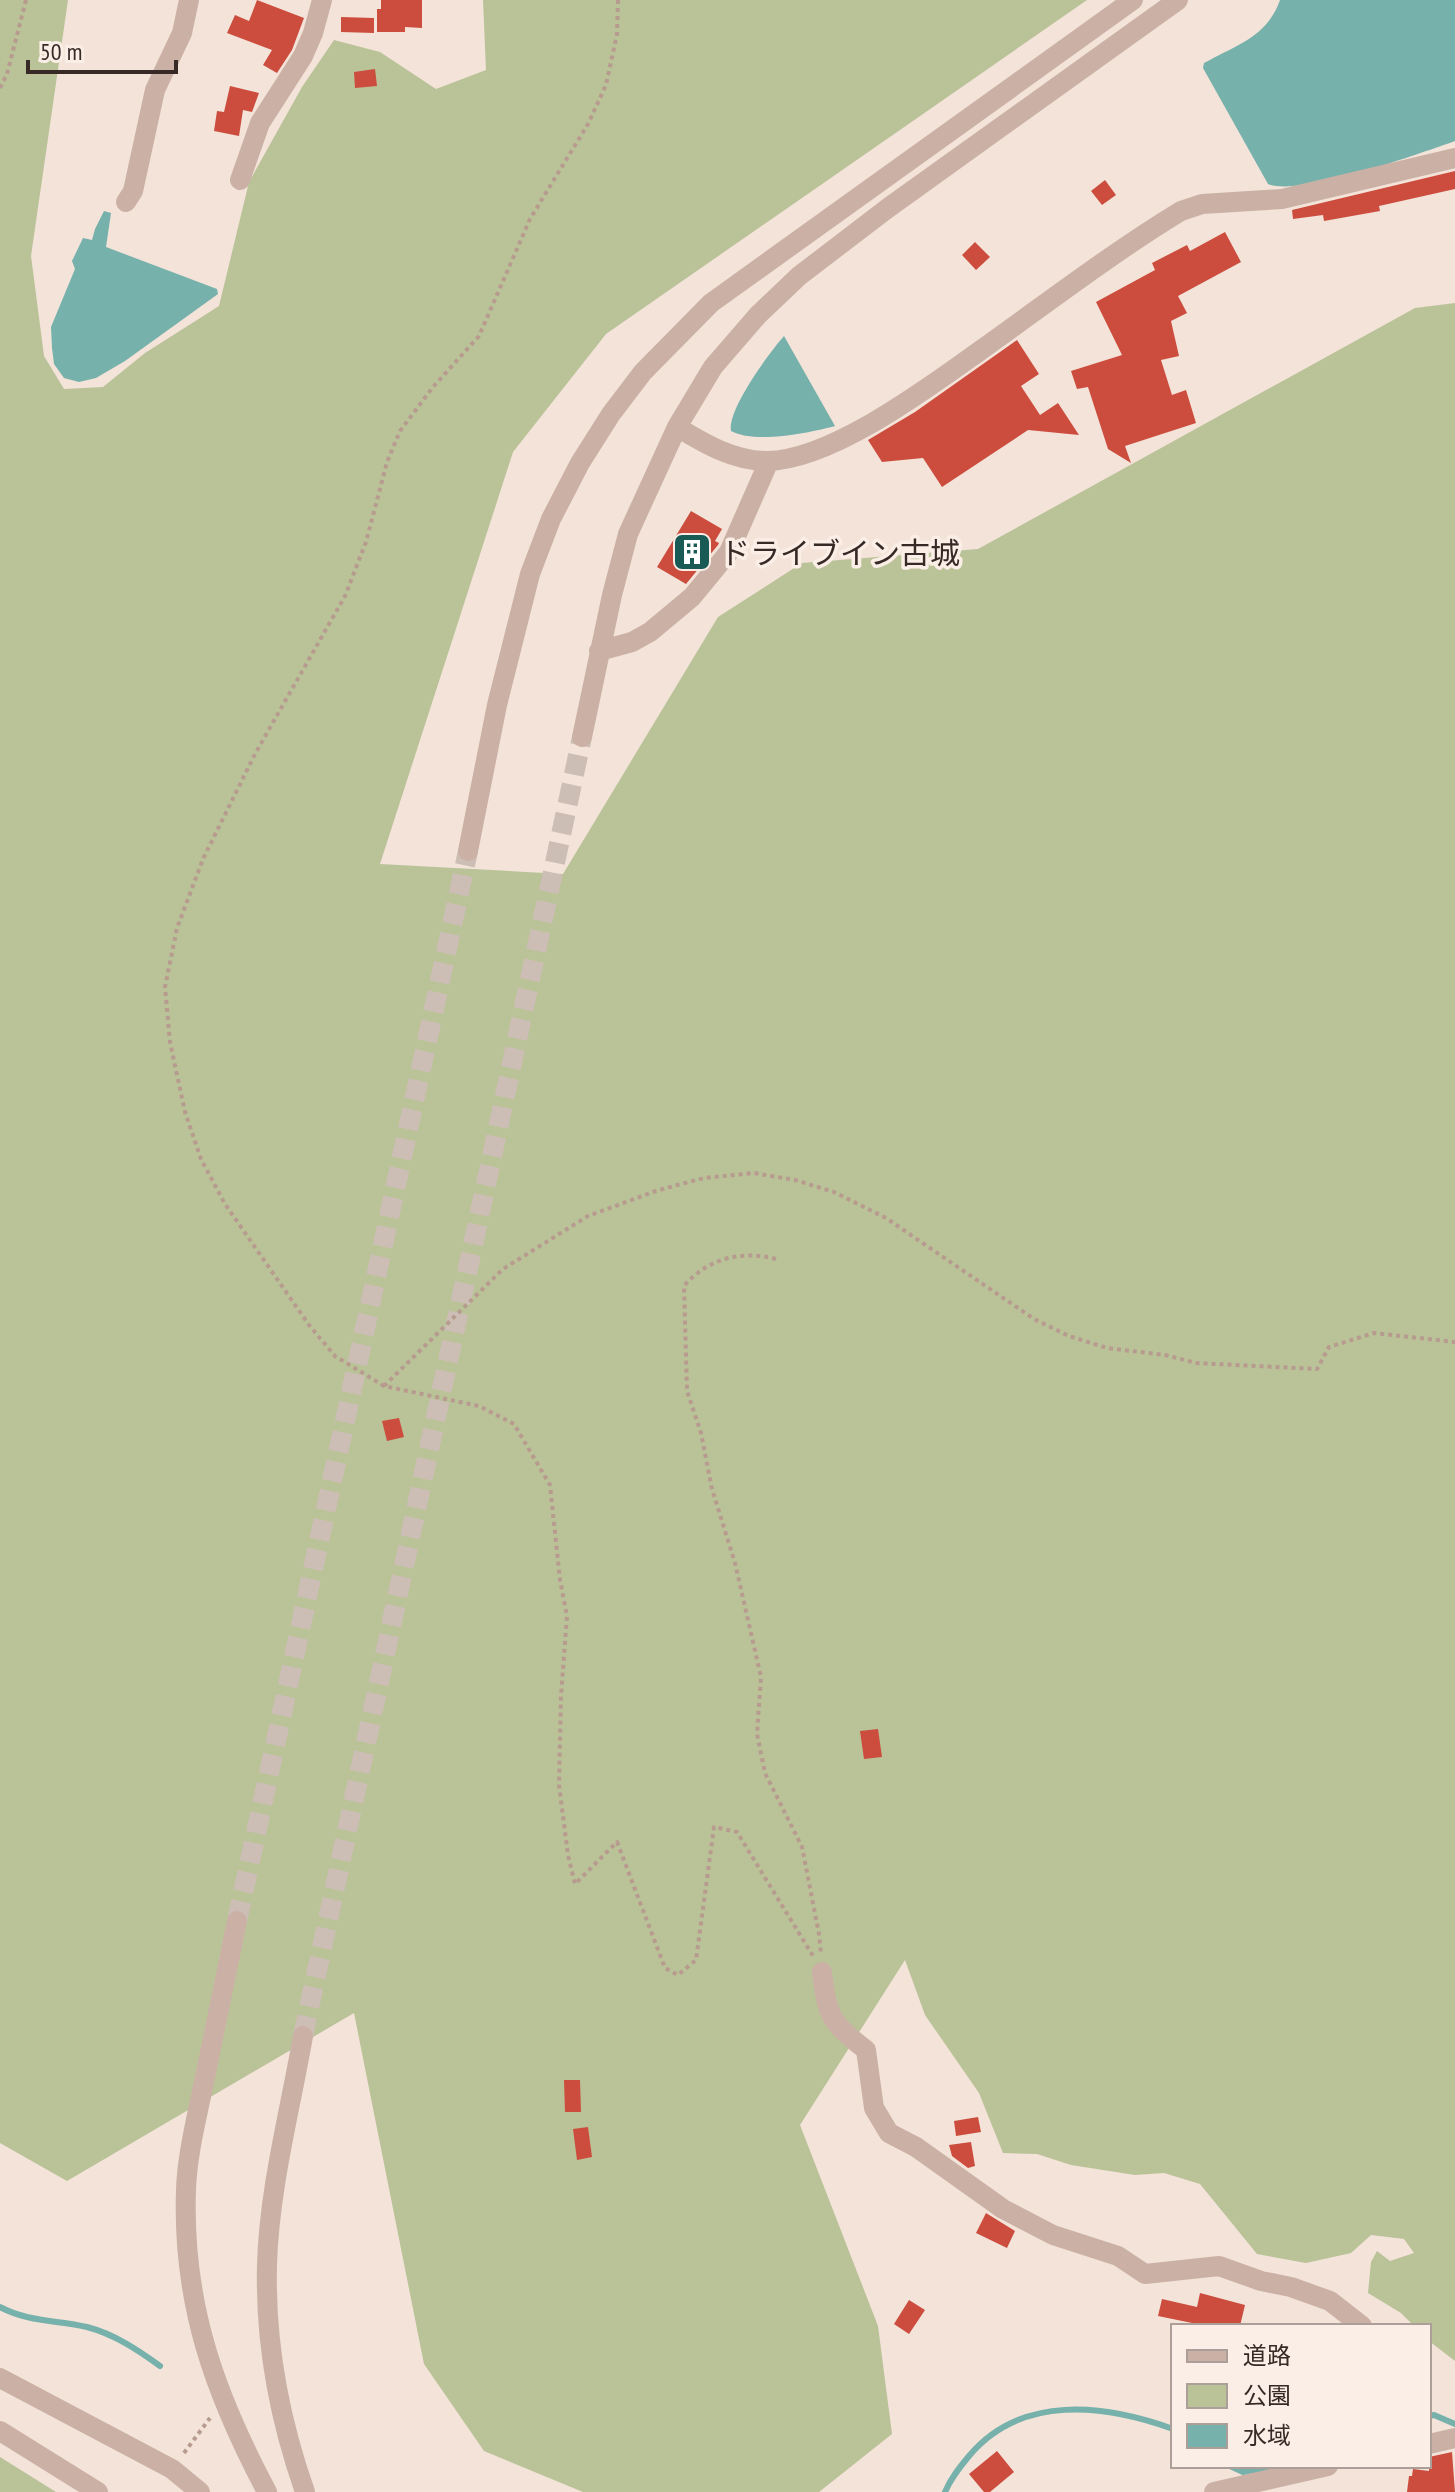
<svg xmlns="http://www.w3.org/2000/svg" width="1455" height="2492" viewBox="0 0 1455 2492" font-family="'PT Sans Narrow','Noto Sans JP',sans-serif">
  <rect width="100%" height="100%" fill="#f3e3d9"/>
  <path fill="#bac298" d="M0,0H68L31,256L44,356L64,389L103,387L145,353L219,306L249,182L302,87L334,40L380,52L436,89L486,70L483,0H1087L606,334L513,452L380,864L563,874L718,617L802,563L978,549L1415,308L1455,303V2361L1429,2341V2326H1414L1401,2313L1368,2293L1371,2262L1377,2251L1390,2261L1414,2253L1404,2239L1371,2235L1351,2253L1306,2263L1257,2254L1200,2184L1164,2173L1135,2175L1071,2165L1037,2154L1003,2153L979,2093L925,2015L905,1960L800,2125L878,2326L892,2434L819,2492H583L484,2451L424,2364L354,2013L67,2181L0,2143Z
    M0,2457L56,2492H0Z"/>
  <path fill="#77b1ab" d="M1280,0H1455V141C1418,154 1300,197 1268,184L1203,68L1204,63C1236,45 1267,37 1280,0Z
    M104,211L111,213L106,247L217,289L218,294L125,361L96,378L79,382L64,378L54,364L52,348L51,327L75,269L72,261L83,238L92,240L95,229Z
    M784,336L835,426C809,433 755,444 731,431C727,410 769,353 784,336Z"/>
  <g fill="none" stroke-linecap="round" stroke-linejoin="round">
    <path stroke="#77b1ab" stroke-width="6" d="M0,2307C28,2322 57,2320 87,2327C114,2334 138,2350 160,2366
      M1429,2416L1434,2415L1455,2424
      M1230,2466L1243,2472L1278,2466
      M945,2492C951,2478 959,2468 969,2456C1021,2394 1104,2404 1173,2429"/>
  </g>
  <path fill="#cc4d3e" d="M257,0L304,18L292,50L277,73L263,65L272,50L227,33L235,15L249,21Z
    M381,0H422V28L405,27V32H377V9H381Z
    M341,17L374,18V33L341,32Z
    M375,69L377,86L355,88L354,72Z
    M230,86L259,93L252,112L243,110L239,136L214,131L217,111L224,112Z
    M1455,171V189L1379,206L1380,211L1324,221L1323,215L1293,219L1292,210Z
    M1105,180L1116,195L1102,205L1091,191Z
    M1225,232L1241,262L1178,296L1187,313L1171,321L1179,356L1161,360L1172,395L1186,390L1196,423L1125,446L1131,463L1108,449L1088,387L1077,389L1071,371L1122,355L1096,302L1155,270L1152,263L1187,245L1190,251Z
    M975,242L990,257L976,270L962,255Z
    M1017,340L1039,374L1021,386L1040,415L1058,403L1079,435L1028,430L942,487L923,458L882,462L868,440L915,412Z
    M691,511L722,529L715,541L719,543L718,545L686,584L657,567Z
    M399,1418L404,1437L387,1441L382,1421Z
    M878,1729L882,1757L864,1759L860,1731Z
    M564,2080H580L581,2112H565Z
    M978,2117L981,2132L956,2136L954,2121Z
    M588,2127L592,2157L577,2160L573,2129Z
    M971,2142L975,2166L968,2168L952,2156L949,2145Z
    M986,2213L1015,2231L1007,2248L976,2233Z
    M1200,2293L1245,2305L1240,2326H1192V2323L1158,2316L1162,2299L1197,2307Z
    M909,2300L925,2310L909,2334L894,2324Z
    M997,2451L1014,2472L990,2492H984L969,2474Z
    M1452,2452L1455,2492H1407L1409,2476H1412L1413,2469L1429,2471V2457Z"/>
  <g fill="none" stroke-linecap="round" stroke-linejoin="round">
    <path stroke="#cdbeb5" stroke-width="20" stroke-dasharray="20 10" stroke-linecap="butt" d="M237,1921L468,851
      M303,2036L582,737"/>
    <path stroke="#b79b8f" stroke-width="4" stroke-dasharray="4 4" stroke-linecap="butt" d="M618,0L617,34L606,85L588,124L530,219L479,336L433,387L400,431L387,462L366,542L345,596L255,754L203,859L177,928L165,987L170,1042L185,1112L201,1159L225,1204L309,1325L335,1356L384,1386L479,1406L514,1424L550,1485L560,1580L567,1616L561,1696L559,1785L568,1855L575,1884L617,1842L665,1968L678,1975L696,1960L714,1827L737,1832L813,1956
      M0,88L7,74L26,0
      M776,1259C742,1250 708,1258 684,1286L687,1391L701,1433L712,1489L735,1563L761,1677L757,1734L765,1773L802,1847L819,1934L821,1954
      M384,1386L503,1269L588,1216L656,1191L681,1184L704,1178L754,1173L795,1180L834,1192L886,1218L1034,1319L1069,1336L1107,1348L1165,1355L1196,1363L1317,1369L1329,1347L1374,1333L1455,1342
      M184,2453L210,2418"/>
    <path stroke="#cbb1a5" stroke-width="20" d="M240,180L260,123L303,56L313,33L322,0
      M126,202L133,191L155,90L182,33L189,0
      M677,427C705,444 734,461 767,461C832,460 929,387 981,350C1047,303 1112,253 1181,211L1202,204L1282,199L1455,158
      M599,651L632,642L650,632L692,597L729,552L769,461
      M582,737L612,595L628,534L677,427L713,367L758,315L799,276L888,208L1178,0
      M468,851L497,705L530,574L551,519L580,463L611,414L643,372L711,303L1133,0
      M237,1921C226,1975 215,2029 204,2082C197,2117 187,2155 186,2190C182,2304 215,2394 267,2492
      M822,1972C827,2016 831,2023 866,2050L874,2108L889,2133L916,2147L1003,2209L1053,2235L1118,2256L1145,2274L1219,2266L1261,2281L1291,2287L1330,2301L1362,2326
      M303,2036C290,2111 269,2189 267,2265C265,2343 279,2418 305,2492
      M0,2378L172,2469L200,2492
      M0,2431L98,2492
      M1429,2444L1455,2438
      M1214,2492L1328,2466"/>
  </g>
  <defs>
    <symbol id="building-square" viewBox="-11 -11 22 22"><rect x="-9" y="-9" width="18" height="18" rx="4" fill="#1a5a55" stroke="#faeee6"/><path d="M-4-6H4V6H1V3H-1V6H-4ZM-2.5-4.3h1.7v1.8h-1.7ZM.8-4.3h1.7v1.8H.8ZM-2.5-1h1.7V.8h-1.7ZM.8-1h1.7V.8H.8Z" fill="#fff"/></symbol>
  </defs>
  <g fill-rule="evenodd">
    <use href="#building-square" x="670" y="530" width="44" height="44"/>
  </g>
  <g text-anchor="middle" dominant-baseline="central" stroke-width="7" stroke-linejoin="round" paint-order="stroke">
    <g font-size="30" fill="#362926" stroke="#faeee6" text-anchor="start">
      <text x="720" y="552">ドライブイン古城</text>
    </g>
  </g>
  <rect x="1171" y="2324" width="260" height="144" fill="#faeee6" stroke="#ac9f99" stroke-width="2"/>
  <rect x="1187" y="2350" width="40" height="12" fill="#cbb1a5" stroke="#ac9f99" stroke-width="2"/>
  <text x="1243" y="2364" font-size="24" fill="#362926">道路</text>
  <rect x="1187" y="2384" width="40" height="24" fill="#bac298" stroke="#ac9f99" stroke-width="2"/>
  <text x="1243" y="2404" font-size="24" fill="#362926">公園</text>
  <rect x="1187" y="2424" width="40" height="24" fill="#77b1ab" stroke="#ac9f99" stroke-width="2"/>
  <text x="1243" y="2444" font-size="24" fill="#362926">水域</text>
  <path d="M28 60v12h148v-12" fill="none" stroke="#362926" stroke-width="4"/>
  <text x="40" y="60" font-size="24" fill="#362926" stroke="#faeee6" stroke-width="6" paint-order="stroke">50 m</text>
</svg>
